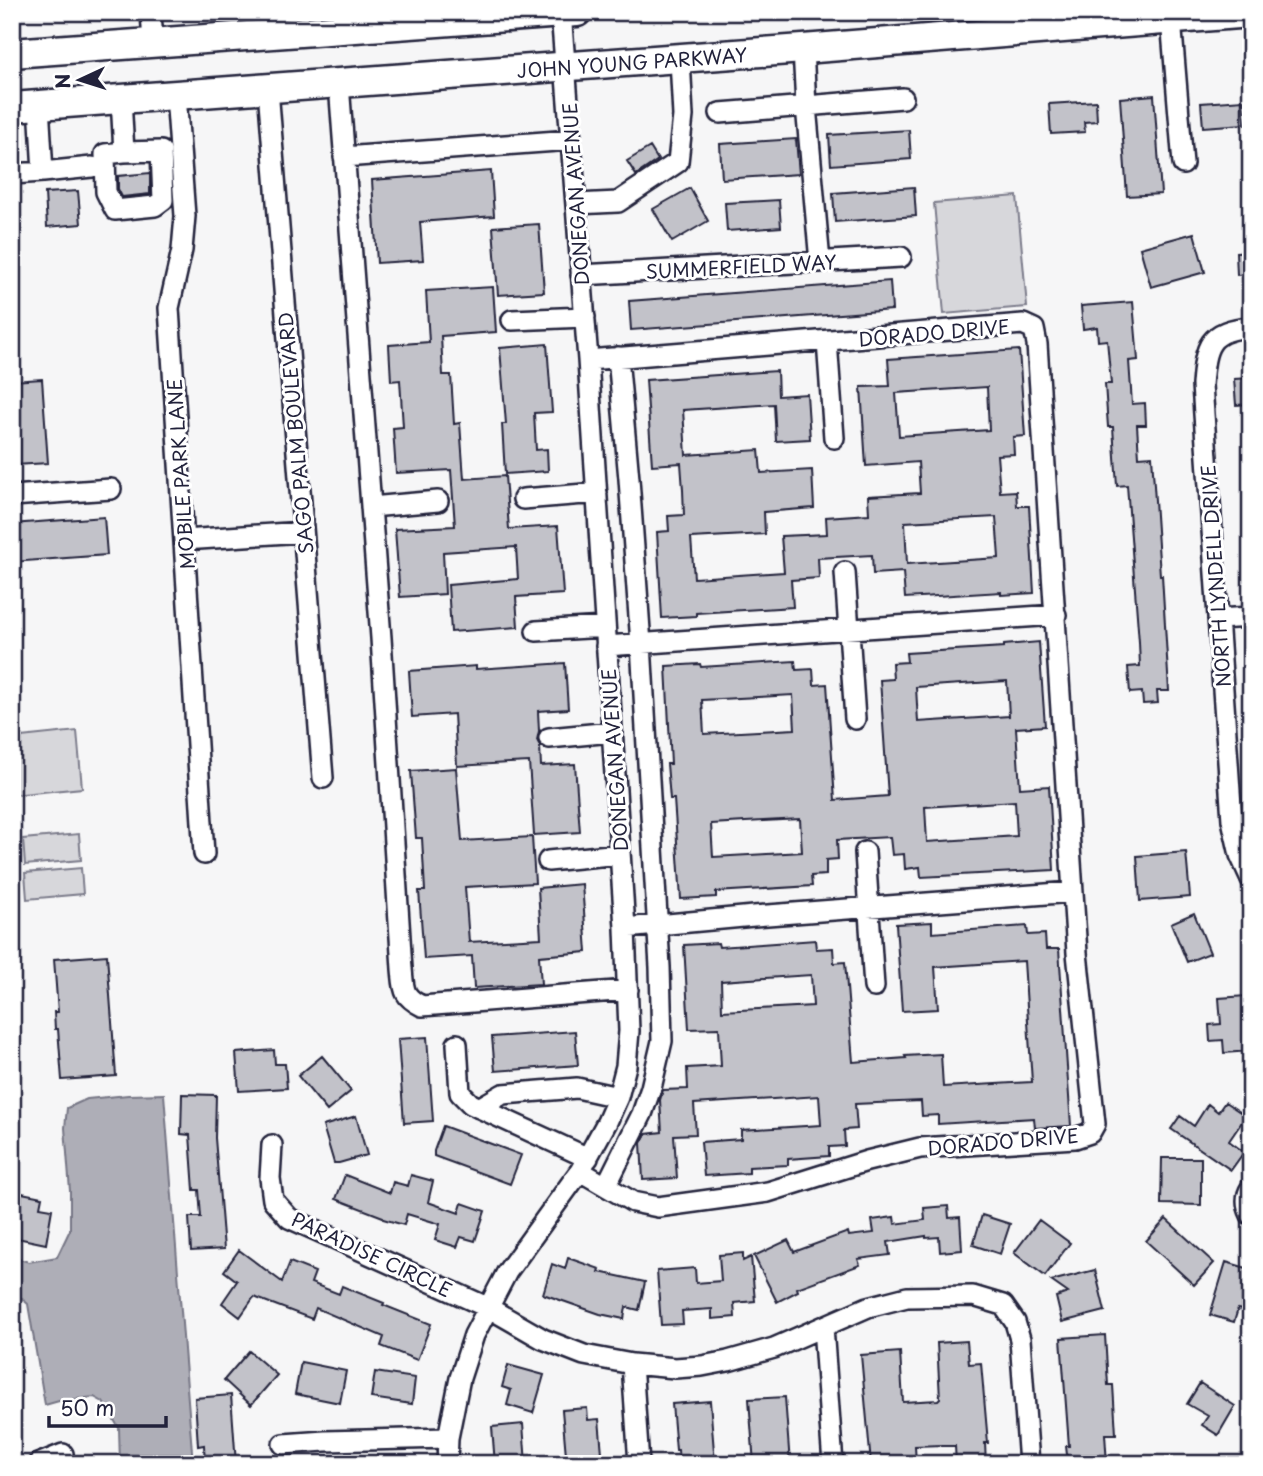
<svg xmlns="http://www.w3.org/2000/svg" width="1263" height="1476" viewBox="0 0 1263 1476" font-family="'Playpen Sans',sans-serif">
  <rect width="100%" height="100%" fill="#f6f6f7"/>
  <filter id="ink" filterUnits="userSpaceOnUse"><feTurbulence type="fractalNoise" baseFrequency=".0143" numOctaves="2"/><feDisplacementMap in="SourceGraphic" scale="14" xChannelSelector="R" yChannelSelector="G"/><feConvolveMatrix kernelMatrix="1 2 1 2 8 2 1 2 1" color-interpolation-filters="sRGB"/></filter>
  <g filter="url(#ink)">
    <path fill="#d7d7db" stroke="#7c7c8b" stroke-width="2" d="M1017,196L1027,307L944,314L934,203Z
      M77,731L82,788L12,795V738Z
      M79,834L81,860L25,865L23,839Z
      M81,868L83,894L27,899L25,873Z"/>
    <path fill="#aeaeb7" stroke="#767685" stroke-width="2" d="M164,1094L193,1464H120L119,1428L103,1402L94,1397L59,1401L45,1405L28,1304L12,1290V1257L29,1262L57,1257L70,1230V1191L65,1128L67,1108L87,1099L128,1095Z"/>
    <path fill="#c2c2c9" stroke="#22223b" stroke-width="2" fill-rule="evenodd" d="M1154,95L1161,194L1127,196L1120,98Z
      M1243,100L1245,124L1203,127L1201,103Z
      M1096,101L1097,121L1084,122L1085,132L1051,134L1049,104Z
      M909,130L911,159L831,165L829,135Z
      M796,139L799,174L722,179L720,144Z
      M650,147L658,160L636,175L627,161Z
      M491,171L494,216L420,222L423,260L377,263L372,180Z
      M150,173V194L122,197L118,189V176Z
      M914,187L916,216L835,222L833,193Z
      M690,188L708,221L672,242L653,209Z
      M78,191L81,224L47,227L45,193Z
      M779,200L781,227L727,231L725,203Z
      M539,224L544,292L498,295L493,227Z
      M1194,233L1205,272L1151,287L1140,248Z
      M1251,251V274L1237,275L1236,252Z
      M890,281L892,310L631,330L629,301Z
      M493,287L496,332L441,336L443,375H451L454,424L460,423L464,479L505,476L509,529L558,526L563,594L516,597L518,627L451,632L448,585L518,579L516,547L443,552L445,594L400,597L395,529L455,526L451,470L396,473L393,428L403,427L400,380L391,381L389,345L429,342L426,291Z
      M1133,302L1138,360L1129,361L1132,404L1145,403L1146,425H1137L1139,457L1152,456L1160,575H1162L1169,691H1157L1158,703L1143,704L1142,692L1130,693L1128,667L1140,666L1139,642L1127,485L1117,486L1113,427H1108L1105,384H1111L1107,340L1098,341L1097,327L1083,329L1081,306Z
      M547,344L552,412L534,413L536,450L547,449L548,471L505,474L502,424H506L500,348Z
      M1019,350L1025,436L1013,437L1014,454L997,455L1000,492L1016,491L1017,506H1029L1034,593L1001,595V592L905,598L903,572L873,574L872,555L818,558L819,578L791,580L793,607L696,613V616L662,618L657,532L669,531L668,516L684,515L683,490L681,463L652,465L646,380L777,371L778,396L807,394L810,439L776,441L774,404L683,410L686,455L759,450L761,473L812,470L814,508L764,512L765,534L691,538L694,578L784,572L781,536L827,534L826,517L869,514L868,496L920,493L918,462L866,466L861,387L890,386L888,359ZM987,387L989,430L899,436L896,393ZM996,517L999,558L907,564L905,522Z
      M1251,378V404L1236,405L1234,379Z
      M42,379L48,463L15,465V455L12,456V381Z
      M104,517L107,555L12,562V524Z
      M1039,642L1045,726L1016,728L1020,788L1049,786L1054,870L921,877L920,867L905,869L904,854L892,855L890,837L837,840L838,859L826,860V875L811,876L812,886L716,892V897L681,899L674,799H670L667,764H671L666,666L700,664L701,667L795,661L796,670L813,669L814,685L827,684L835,800L888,796L880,680L893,679L892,663L907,662L906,653L1004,647V645ZM1007,681L1009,716L918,722L916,687ZM793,695L795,729L704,734L702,700ZM1015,801L1017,836L927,842L925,807ZM800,819L802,852L713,857L711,824Z
      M565,663L568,709L538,711L539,731L537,740L540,746L541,766L575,764L580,832L534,835L529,762L457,766L454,714L412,717L409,671L476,666V669Z
      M456,768L462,841L532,837L535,883L465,887L469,942L541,938L538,888L582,884L587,952L539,956L541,984L474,988L472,956L424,959L419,891H425L422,838H416L411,771Z
      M1186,852L1190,897L1140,901L1137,856Z
      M1194,913L1210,953L1187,962L1171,923Z
      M932,922V933L1027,926L1028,935L1045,934L1046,949H1059L1071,1126L1035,1128L1034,1118L938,1124V1115L922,1116L921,1101L855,1104L857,1129L844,1130L845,1146L829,1147V1156L788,1159V1165L749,1167V1173L704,1176L701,1142L741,1139V1130L821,1125L819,1096L694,1104L696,1134L674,1135L677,1178L643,1180L641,1143L646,1134L662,1132L660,1100L663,1090L688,1089L687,1068L721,1066L719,1028L689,1029L684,945L718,943L719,947L815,940L816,949L833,948L834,963L845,962L853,1062L906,1058L905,1056L941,1054L943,1087L1032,1082L1024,961L935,967L938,1009L902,1011L896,924ZM811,975L813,1006L722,1011L721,981Z
      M107,955L116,1076L62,1080L58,1029H55L54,1012H58L54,959Z
      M1246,996L1250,1051L1224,1053L1223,1040L1210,1041L1209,1025L1221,1024L1219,998Z
      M575,1031L578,1065L495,1071L492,1037Z
      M427,1037L433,1121L404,1123L398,1039Z
      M274,1050L275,1064H285L287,1088L239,1091L236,1053Z
      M322,1056L351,1091L327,1111L298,1076Z
      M182,1094L216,1095L215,1138L224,1249L191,1251L189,1217H201L199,1190H194L190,1135L181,1134Z
      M1225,1102L1246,1116L1229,1141L1244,1152L1231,1170L1171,1129L1180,1116L1194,1126L1208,1104L1218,1112Z
      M356,1116L367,1155L339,1163H334L323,1126Z
      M443,1126L521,1155L510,1184L434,1156V1151Z
      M1162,1158H1201V1205L1161,1204Z
      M345,1175L390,1193L393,1182L408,1186L411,1175L433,1181L428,1202L459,1213L462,1203L485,1211L475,1241L461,1237L457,1247L435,1240L440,1224L407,1214L404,1225L383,1219V1217L336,1199Z
      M12,1191L42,1197L40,1207L52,1209L46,1244L12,1237Z
      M948,1206L949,1218L960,1217L962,1250L940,1252L939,1237L926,1238V1236L888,1242L890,1255L858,1259L860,1265L797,1288L798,1291L777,1302L754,1256L788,1240L794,1252L848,1232L849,1236L874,1233L872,1220L894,1217L895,1224L925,1220L924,1208Z
      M982,1215L1010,1224L1000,1254L973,1245Z
      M1166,1219L1214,1263L1194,1285L1146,1241Z
      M1039,1220L1070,1243L1045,1276L1014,1253Z
      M239,1250L282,1282L290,1262L315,1272L311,1283L339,1294L342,1286L384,1303L383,1305L431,1324L417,1360L381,1346L384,1337L316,1308L312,1319L254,1297L240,1317L222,1303L237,1281L224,1271Z
      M743,1253V1261L751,1257L755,1301L734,1303L735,1317L712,1319V1309L682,1311L683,1324L661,1325L657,1271L695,1268L696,1283L721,1281L719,1255Z
      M568,1258L600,1269L599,1272L645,1282L639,1310L626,1307L624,1319L600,1314L543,1294L552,1264L565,1269Z
      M1226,1262L1250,1269L1246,1282L1251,1284V1313L1238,1309L1234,1322L1210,1315Z
      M1095,1270L1105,1311L1062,1322L1056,1297L1068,1293L1051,1281Z
      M1105,1335L1108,1385H1113L1116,1434H1105L1107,1464H1068L1066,1446H1069L1061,1338Z
      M967,1341L969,1364L981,1363L988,1443H985L986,1464H956L955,1446H941V1445L915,1446L916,1464H871L861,1355L900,1352L903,1402L938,1400L940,1398L937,1343Z
      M249,1351L277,1375L251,1405L224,1380Z
      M301,1362L346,1371L340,1403L295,1394Z
      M508,1365L544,1375L533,1413L507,1405L511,1390L502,1387Z
      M375,1372L415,1378L412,1404L371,1398Z
      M1200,1383L1235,1406L1218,1435L1202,1425L1208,1416L1187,1404Z
      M231,1395L236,1464H205L204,1445L198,1446L195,1398Z
      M785,1397L790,1464H754L749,1399Z
      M710,1401L715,1464H679L678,1450H676L672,1404Z
      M587,1408L588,1420L599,1419L602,1453L566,1455L562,1410Z
      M523,1424L526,1464H495L492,1427Z"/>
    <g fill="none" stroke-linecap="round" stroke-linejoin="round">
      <defs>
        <path id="minor" d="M151,12L153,43
          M1171,19L1183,164
          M803,49L806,106L820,262
          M339,84L381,638L402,969C404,989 402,996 422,1006L628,990
          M268,89L323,778
          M176,95L185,216L182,250L169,308L204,854
          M121,99L124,152L105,154L106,192L115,210L155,206L163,200L161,151L124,152
          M720,113L903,98
          M344,157L571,140
          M43,172L92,167
          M12,174L43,172L39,105
          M576,204L618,202L678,162L683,116L680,59
          M581,275L901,257
          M512,320L585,317
          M1251,327C1208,330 1205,346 1202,385L1232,820L1240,855L1251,879
          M827,341L834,438
          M12,496L111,489
          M523,499L597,493
          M371,507L438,501
          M184,540L303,532
          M845,572L855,719
          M1218,619L1251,617
          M536,631L605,627
          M606,646L1056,615
          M549,738L612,732
          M865,852L874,987
          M548,861L620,854
          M625,928L754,916L1073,892
          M457,1044L460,1093L471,1104L588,1158
          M479,1108L503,1094L577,1088L618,1097
          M272,1145L270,1178L273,1200L289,1218L489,1308L543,1339L584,1355L632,1364L675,1368L702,1366L728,1361L774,1348L868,1307L907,1297L973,1296L1003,1305L1015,1322L1020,1339L1029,1464
          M580,1171L633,1202L658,1207L768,1192L867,1161L920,1148L1075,1138L1090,1133L1095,1124L1077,953L1037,344L1034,329L1023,324L588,360
          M606,1186L642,1114L651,1088L662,1041L660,967L641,644L629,479L618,357
          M1251,1188C1245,1197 1246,1205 1251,1215
          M823,1327L833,1464
          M632,1364L639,1464
          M283,1444L325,1441L448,1438
          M38,1464L63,1454
          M447,1464L448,1438L460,1378L474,1335L507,1272L580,1171L607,1122L618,1097L626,1066L629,1031L625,928L588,360L561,12"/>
        <path id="highway" d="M12,53L577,12
          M12,107L803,49L1251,13"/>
      </defs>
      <use href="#minor" stroke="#22223b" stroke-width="24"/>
      <use href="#highway" stroke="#22223b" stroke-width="33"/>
      <use href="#minor" stroke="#fff" stroke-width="19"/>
      <use href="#highway" stroke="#fff" stroke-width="28"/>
    </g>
  </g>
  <g text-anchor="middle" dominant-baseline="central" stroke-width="6" stroke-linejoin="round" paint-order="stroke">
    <g font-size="19" fill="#22223b" stroke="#fff">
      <text transform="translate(632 62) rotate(-4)">JOHN YOUNG PARKWAY</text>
      <text transform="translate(575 194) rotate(-94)">DONEGAN AVENUE</text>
      <text transform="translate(741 266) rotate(-3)">SUMMERFIELD WAY</text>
      <text transform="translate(934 332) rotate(-5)">DORADO DRIVE</text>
      <text transform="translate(295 433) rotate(-95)">SAGO PALM BOULEVARD</text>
      <text transform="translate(180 474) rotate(-94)">MOBILE PARK LANE</text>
      <text transform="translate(1215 576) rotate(-94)">NORTH LYNDELL DRIVE</text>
      <text transform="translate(614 760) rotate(-94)">DONEGAN AVENUE</text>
      <text transform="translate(1003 1141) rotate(-5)">DORADO DRIVE</text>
      <text transform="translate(372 1254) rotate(25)">PARADISE CIRCLE</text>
    </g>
  </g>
  <rect width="1263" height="1476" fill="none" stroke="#fff" stroke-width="42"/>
  <rect x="21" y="21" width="1221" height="1434" fill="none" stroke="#22223b" stroke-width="2.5" filter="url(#ink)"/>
  <g transform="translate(80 80) rotate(266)" stroke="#ffffff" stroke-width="5" paint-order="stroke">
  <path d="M0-5L12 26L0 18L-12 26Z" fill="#22223b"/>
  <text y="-10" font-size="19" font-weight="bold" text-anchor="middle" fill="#22223b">N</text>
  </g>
  <path d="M49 1416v10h117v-10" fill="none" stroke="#22223b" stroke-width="3.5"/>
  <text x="60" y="1416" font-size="21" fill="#22223b" stroke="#ffffff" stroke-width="5" paint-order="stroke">50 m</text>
</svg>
